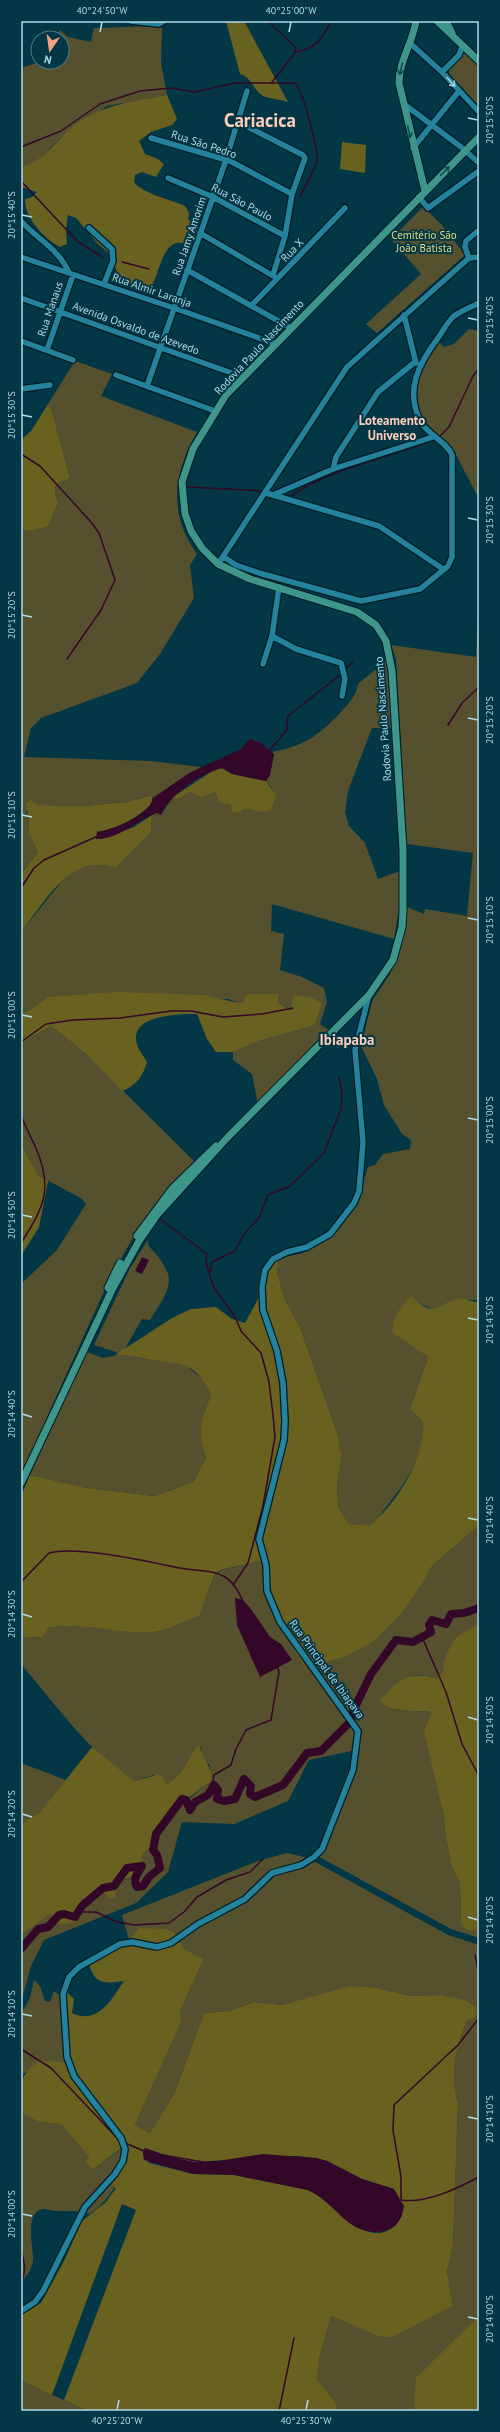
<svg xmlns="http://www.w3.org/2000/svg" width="500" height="2432" viewBox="0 0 500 2432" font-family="'PT Sans',sans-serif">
  <rect width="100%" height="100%" fill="#033745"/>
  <path fill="#55512f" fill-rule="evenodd" d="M162,26L161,63L167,95L107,106L60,138L34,165L21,167V68L39,62H62V38H55L60,30L68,37L91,42L94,28Z
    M467,53L479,62V108L448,76L450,68L462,54Z
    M423,207L441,224L465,255L377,333L366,324L421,274L391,239Z
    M469,329L479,331V499L454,451L423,423L416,401L417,376L437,341L444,347L454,344Z
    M75,361L112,374L101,396L197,432C173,474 168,513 197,554L190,565L194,598L160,654L137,683L41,718L31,728L24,757L151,761L201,767L153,798L151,795L127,802L84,806L37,805L26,811L29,822L28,832L38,852L21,875V530L30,531L48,525L58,505L55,491L56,485L70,478L52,411L48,404Z
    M478,614L479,1300H453L444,1307L433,1309L418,1303L394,1333L428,1357L410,1409L423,1422C425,1456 407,1480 387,1506C382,1512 376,1523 368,1526C362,1527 355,1525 349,1524L338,1507L337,1483L342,1455L337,1433L300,1327L285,1300L277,1272L279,1258L303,1253L335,1232L357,1203L368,1167L375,1165L383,1154L410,1149L411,1140L402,1134L384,1105L377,1079L361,1046L372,1001L390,974L401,948L407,907L424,914L425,909L467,916L473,853L407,844L396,659L391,645L476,657Z
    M387,660L391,728H372L348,791L345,812L349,826L365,843L378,879L400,871L399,908L394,939L272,904L271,931L284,934L280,970L302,977L324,988L327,1002L320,1024L330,1031L258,1105L252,1074L233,1060V1052L259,1041L315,1025L322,1003L293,995L292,1010L278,1003L279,994H249L245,996V1002L238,1003L228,999L48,997L21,1016V932L62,881L79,867L103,863L145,837L151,832L152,815L157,813L161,815L173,797L176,800L191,792H215L219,803L231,805L239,813L245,809L254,810L272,788L266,781L270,775L274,754L272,752C304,746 318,736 340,713C348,704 356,697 358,684Z
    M51,1026L85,1053L196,1163L137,1231L127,1248L106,1287L21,1474V1284L57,1250L86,1204L81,1198L39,1176L21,1144V1043Z
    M148,1240V1245C179,1279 172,1285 150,1320L142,1319L122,1354L151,1360L175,1361L188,1367L203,1380L211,1395C202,1416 198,1436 206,1458L193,1482L154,1496L88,1488L30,1475L87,1352L103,1358L122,1354L94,1345L130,1268Z
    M479,1525V1622L474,1629L460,1635L443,1671L437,1678C407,1670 400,1680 379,1700L397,1710L432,1712L445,1833L452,1868L460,1882L461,1924L474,1930L479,1923V1938L451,1929L316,1855L356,1750L309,1760L288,1801L234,1824L182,1822L168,1872L136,1903L44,1940L31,1966L21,2003V1935L48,1914H52L53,1922C65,1927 71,1920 80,1913L81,1899L91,1898L96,1889L103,1891L110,1898L122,1880C142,1877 139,1871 143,1854L151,1848L153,1851L154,1865L159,1833L175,1811L209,1782L210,1766L202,1755L200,1745C187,1757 182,1776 167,1784L153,1775L135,1781C91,1756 54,1702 21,1664V1638L43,1637L49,1628C83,1621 118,1635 153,1632C168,1631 185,1621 199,1616C203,1607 211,1576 220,1571C228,1567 247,1566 259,1561L267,1567L270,1598L296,1654L306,1667L342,1658L425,1579L432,1566ZM235,1598L250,1608L270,1637Z
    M21,1763L66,1780L40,1812L21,1823Z
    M287,1853L308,1858L448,1935L479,1945V2316L447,2349L415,2399L414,2411H338L335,2402L317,2379L320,2355L331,2316L377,2336L391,2338L453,2306L447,2271L453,2245L458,2104C450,2071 455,2052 467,2020L437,1995L411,1996L376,1988L283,2005L254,2002L229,2011L204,2013L174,2094L150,2133L135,2125L182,2020L180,2011L204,1959L184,1949L175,1933L138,1928L129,1940L122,1915L258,1861Z
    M34,1980L40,1986L45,2001L50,2002L54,1991L65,2000L68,2050L72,2064L24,2073L21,2080V2014L30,1998Z
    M21,2113L39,2122L61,2124L89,2157L85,2161L92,2170L128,2144L129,2148C122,2177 114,2196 90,2214C79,2210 68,2211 56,2211C52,2211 48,2209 44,2209C23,2211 34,2249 33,2260C32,2269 28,2275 21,2281Z
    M21,2380L87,2411H21Z"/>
  <path fill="#696120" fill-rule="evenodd" d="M226,21H244L288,102C280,99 266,99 260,94C253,88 251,77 240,74Z
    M167,95L177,119L172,125L151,132L139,141L145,154L158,159L164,164L156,177L142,172L135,175L134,182C141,193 172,200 185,206L189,213L188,220L195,222L200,226L190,246C164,232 161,268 152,286L129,285L118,274L109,253L98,244L76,218L68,215L66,229L67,244L60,247C44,239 24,217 25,199L32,197L37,192L21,187V167C45,162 56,139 75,125C106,103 131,102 167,95Z
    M342,142L366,145L365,173L340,169Z
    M48,404L52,411L70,478L56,485L55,491L58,504L48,526L30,531L21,530V440L31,431Z
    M222,768L232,774L266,781L276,795L271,810L263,812L245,809L239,813L232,812L231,805L219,803L215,792L201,797L191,792L176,800L173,797L214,770Z
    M152,795V804C137,818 117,829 97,832L101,839L134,827L152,815L151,832L115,868C71,851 44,903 21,932V875L38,852L28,832L29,822L26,803L31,800L37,805L84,806L127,802Z
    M117,992L204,995L238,1003L244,1002L245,996L249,994H279L278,1003L291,1010L293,995L312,998L322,1003L315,1025L259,1041L233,1052H216L207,1039L197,1014C181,1014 135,1014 136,1039C136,1047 143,1055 147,1062C143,1076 136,1086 122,1091L85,1053L51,1026L21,1043V1016L48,997Z
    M21,1144L39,1176L48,1181L39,1227L21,1256Z
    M279,1258L277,1272L285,1300L300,1327L337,1433L342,1455L337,1483L338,1507L349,1524L369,1526C397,1504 425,1458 423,1422L410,1409L428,1357L393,1333C391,1317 401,1308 411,1296C434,1319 436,1305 459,1298L476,1302L479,1300V1525L432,1566L425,1579L400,1615L373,1642L342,1658L306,1667L296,1654L270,1598L267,1567L259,1561C247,1566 228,1567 219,1571C211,1576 204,1606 199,1616C185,1621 168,1631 153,1632C118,1636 83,1621 49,1628L43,1637L21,1638V1496L30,1475L88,1488L154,1496L193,1482L206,1458C197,1432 201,1420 211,1395C195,1362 184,1364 152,1360C138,1358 129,1354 115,1355L172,1318L191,1309L216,1307L232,1319L245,1323L258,1299L271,1264Z
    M479,1622V1923L475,1930H468L461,1924L460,1882L452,1868L445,1833L443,1812L424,1731L432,1712C415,1710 391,1714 379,1700C401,1679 405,1671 437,1678L443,1671C443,1661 451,1640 461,1634C468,1629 473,1630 479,1622Z
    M199,1744C202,1759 214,1767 210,1782C192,1794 160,1820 157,1843C156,1851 161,1859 158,1867L154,1865L153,1851L150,1848L143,1854C139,1871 142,1876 121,1880L116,1887L115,1897L110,1899L103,1891L96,1889L91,1898L81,1899L80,1913L75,1922L61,1925L53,1922L52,1914H49L21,1935V1823L40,1812L92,1747L126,1775L135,1781L160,1774L167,1784C182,1776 188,1757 199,1744Z
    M138,1928L165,1929L175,1933L184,1949L204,1959L180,2011L182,2020L135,2125L150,2133L174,2094L204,2013L229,2011L254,2002L283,2005L350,1986L376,1988L411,1996L437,1995L464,2000L476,2007L475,2017L467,2020C455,2052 450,2071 458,2104L453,2245L447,2271L453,2306L391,2338L377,2336L331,2316L320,2355L317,2379L335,2402L338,2411H87L64,2400L136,2210L122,2204L52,2395L21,2380V2312L41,2303L64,2261L82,2221L106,2202L116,2188L110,2183C117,2173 132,2157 127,2144L92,2170L85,2161L89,2157L61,2124L39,2122L21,2113C21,2084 16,2080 39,2060L72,2064L68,2050L65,1990L74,1999L72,2013C98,2025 111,2000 124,1981C104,1984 93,1984 89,1962L129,1940ZM145,2148L170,2157L194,2162L296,2156L316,2158L327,2161L362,2179L394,2189L402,2216C373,2262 336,2202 308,2190L234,2175L193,2174L149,2163L143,2153Z
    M479,2316V2411H414L416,2378Z"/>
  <path fill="#340627" d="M250,739L261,743L274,754L270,775L266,781L232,774L222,768C202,773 169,795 161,815L157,813C137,820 120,839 96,839L97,832C113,830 150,815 153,798L189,773L241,749Z
    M142,1257L149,1260L142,1274L135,1271Z
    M235,1598L243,1600L250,1608L270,1637L281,1644L292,1660L260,1677L237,1625Z
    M145,2148L170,2157L194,2162L218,2161L263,2154L316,2158L327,2161L362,2179L394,2189L404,2206C402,2218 397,2229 384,2231C347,2238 338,2203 308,2190L234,2175L193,2174L144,2160L143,2153Z"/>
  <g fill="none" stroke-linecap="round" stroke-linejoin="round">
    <path stroke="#340627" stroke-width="1.5" d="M268,21L296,48L293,56L272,82
      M295,52C317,49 321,38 332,21
      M21,147L61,131L100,104L140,91L172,88L194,92L235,83H295C303,89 318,150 317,160C314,173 305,185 300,197
      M21,181L77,241L102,257
      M122,262L149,269
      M439,437L449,427L473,376L479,369
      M21,454L40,466L91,522L99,533L115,580L101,610L67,659
      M187,487L264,491
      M291,496C333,467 382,460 430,441
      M346,668L353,662
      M448,725L462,703L479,687
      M269,751L287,730L288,716L339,676
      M21,888L34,868L44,860L98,836
      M21,1042L46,1024L73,1020L120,1018L171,1011H191L223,1017L262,1014L293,1008
      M21,1115C25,1126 30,1135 35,1146C54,1188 44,1207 21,1243
      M160,1219L207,1254L206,1262L213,1286L235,1317L241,1331L261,1353L269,1382L273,1415L275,1437L263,1506L248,1563L233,1585
      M210,1272L212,1262L235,1251L244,1234L259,1218L268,1195L290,1186L324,1153L341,1109L342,1093L339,1077
      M21,1582L49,1553C76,1545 150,1562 180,1568C195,1571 211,1569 225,1577C234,1582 238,1592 243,1601
      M422,1637L446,1692L462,1744L479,1776
      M328,1667L339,1691L354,1710
      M212,1787L214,1775L231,1765L236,1749L246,1730L271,1720L279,1672L277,1666
      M79,1912H96L117,1922L135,1925L169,1923L184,1912L197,1897L226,1880L250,1872L263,1859
      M475,1955L479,1974
      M21,2049L51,2068L120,2141
      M125,2143L144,2151
      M163,2155L203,2162
      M401,2199V2177L393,2130L394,2105L458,2045L479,2018
      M401,2200C426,2204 458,2188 479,2177
      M21,2250C24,2260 27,2272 21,2281
      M279,2411L294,2338"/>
    <path stroke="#340627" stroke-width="8" d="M21,1949L38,1929L48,1927L59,1915L64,1914L75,1917L82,1906L103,1888L114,1886L127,1868L142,1866C138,1873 132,1878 137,1887L143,1886L149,1877L160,1868L157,1855L153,1850L156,1834L182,1799L186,1800L190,1810L195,1802L208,1795L214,1785L218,1790L217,1799L224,1801L235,1799L244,1779L251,1786L250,1794L255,1797L283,1785L307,1753L321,1751L351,1721L354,1709L371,1674L396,1640L413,1642L431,1632L429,1625L432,1620L446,1624L451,1614L464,1613L479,1608"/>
    <defs>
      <path id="minor" d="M131,21L159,24L164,21
        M411,44L442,72L479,112
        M442,72L459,55L462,47
        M404,104L461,147L479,163
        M238,122L303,155L305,158L292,194L285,236L273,275
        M151,138L230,161L292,194
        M413,148L459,91
        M168,178L213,197L285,236
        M419,197L428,208L479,171
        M21,221C37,239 60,250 69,273
        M89,228L112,249L113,261L104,284
        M200,233L275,277
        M21,257L174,308L276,344
        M469,258L465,247L466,241L479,230
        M187,270L291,328
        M21,298L243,377
        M251,306L345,208
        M404,315L416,363
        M21,341L73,360
        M47,350L73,275
        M116,375L215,411
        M147,386L226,160L247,91
        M21,389L50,385
        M333,469L336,457L378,392L415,362
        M266,493L379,526L443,569
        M273,495L333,469L433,437
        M224,557L236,565L259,573L361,601L420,589L448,566L452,557V455C447,442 428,435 421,422C404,391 419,363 438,338C443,331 448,321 454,316C462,310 471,307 479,303
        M218,564L347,367L469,258L479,257
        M272,636L296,649L341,663L345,679L342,696
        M263,664L272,636L279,587
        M21,2311L35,2302L43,2291L85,2207L115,2174L123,2161L125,2149L121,2138L74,2076L67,2057L63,1994L69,1977L79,1967L120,1944L132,1942L157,1947L171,1943L198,1924L245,1899L272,1873L301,1865L314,1857L322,1849L353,1770L358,1731L280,1622L267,1591L266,1565L259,1539L284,1440L285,1421L283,1383L277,1351L263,1310L262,1287L265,1270L273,1259L287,1252L307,1247L330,1234L354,1203L359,1191L363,1142L355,1050L369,995"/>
      <path id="major" d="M416,21C413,42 399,61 399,83L425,191
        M437,21L479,61
        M446,21L452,33
        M137,1236L172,1189L216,1146
        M108,1288L120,1263
        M21,1483L113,1288L139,1241L157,1215L227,1138L369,995L393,960L402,927L403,911V850L392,671L386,641L376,625L357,612L250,579L218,564L202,548L191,531L185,514L182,482L193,449L226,395L479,137"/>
    </defs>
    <use href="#minor" stroke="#021c25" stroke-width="8"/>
    <use href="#major" stroke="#021c25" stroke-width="9"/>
    <use href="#minor" stroke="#25829c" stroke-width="5.5"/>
    <use href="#major" stroke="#3d9689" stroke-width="7"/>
  </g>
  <defs><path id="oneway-shaft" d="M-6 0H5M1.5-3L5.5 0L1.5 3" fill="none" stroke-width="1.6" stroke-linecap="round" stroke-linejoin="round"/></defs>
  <g stroke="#0f4a53">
    <use href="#oneway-shaft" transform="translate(401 69) rotate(104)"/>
    <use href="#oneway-shaft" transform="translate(409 132) rotate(77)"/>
    <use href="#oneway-shaft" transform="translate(445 171) rotate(-45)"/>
  </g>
  <use stroke="#a3d0e0" href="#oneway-shaft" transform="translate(451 82) rotate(48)"/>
  <path fill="none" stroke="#b1d9e7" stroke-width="1.5" d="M100,32L102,22M289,32L291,22M468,118L478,120M22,215L32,217M468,318L478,320M22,415L32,417M468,518L478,520M22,615L32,617M468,718L478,720M22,815L32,817M468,918L478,920M22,1015L32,1017M468,1118L478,1120M22,1215L32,1217M468,1318L478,1320M22,1414L32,1417M468,1518L478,1520M22,1614L32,1617M468,1717L478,1720M22,1814L32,1817M468,1917L478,1920M22,2014L32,2016M468,2117L478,2119M22,2214L32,2216M468,2317L478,2319M117,2410L119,2400M306,2410L308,2400"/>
  <g text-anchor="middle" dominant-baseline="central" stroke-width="4" stroke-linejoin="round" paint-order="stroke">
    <g font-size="11" fill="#b1d9e7" stroke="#033745">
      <text transform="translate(204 144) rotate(18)">Rua São Pedro</text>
      <text transform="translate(242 202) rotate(28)">Rua São Paulo</text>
      <text transform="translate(189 236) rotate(-71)">Rua Jamy Amorim</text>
      <text transform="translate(292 250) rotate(-46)">Rua X</text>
      <text transform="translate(152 290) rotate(19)">Rua Almir Laranja</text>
      <text transform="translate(50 309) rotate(-71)">Rua Manaus</text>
      <text transform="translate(136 328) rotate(20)">Avenida Osvaldo de Azevedo</text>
      <text transform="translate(259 347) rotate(-47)">Rodovia Paulo Nascimento</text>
      <text transform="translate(383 719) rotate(-94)">Rodovia Paulo Nascimento</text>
      <text transform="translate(327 1669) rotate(54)">Rua Principal de Ibiapava</text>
    </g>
    <g font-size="11" fill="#e6da7d" stroke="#033745">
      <text x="424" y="235">Cemitério São<tspan x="424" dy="13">João Batista</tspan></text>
    </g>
    <g font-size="13" font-weight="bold" fill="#fdcdbb" stroke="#033745">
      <text x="392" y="420">Loteamento<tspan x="392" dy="15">Universo</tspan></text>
    </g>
    <g font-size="15" font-weight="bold" fill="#fdcdbb" stroke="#033745">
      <text x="347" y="1039">Ibiapaba</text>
    </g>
    <g font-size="19" font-weight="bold" fill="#fdcdbb" stroke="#033745">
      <text x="260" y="120">Cariacica</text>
    </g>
  </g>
  <rect width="500" height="2432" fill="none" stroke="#033745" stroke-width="44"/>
  <g transform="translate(50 50) rotate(193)"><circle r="19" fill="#033745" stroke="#497886"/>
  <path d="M0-3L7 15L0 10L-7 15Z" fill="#f2a080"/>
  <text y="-6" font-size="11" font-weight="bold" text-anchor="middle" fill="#b1d9e7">N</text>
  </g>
  <rect x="22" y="22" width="456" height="2388" fill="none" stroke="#b1d9e7" stroke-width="1.5"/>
  <g font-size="10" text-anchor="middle" fill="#b1d9e7">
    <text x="102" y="14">40°24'50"W</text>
    <text x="291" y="14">40°25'00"W</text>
    <text transform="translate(489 120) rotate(-90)" y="4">20°15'50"S</text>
    <text transform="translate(11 215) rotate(-90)" y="4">20°15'40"S</text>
    <text transform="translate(489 320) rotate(-90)" y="4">20°15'40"S</text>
    <text transform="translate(11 415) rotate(-90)" y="4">20°15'30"S</text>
    <text transform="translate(489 520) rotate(-90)" y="4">20°15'30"S</text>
    <text transform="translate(11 615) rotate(-90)" y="4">20°15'20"S</text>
    <text transform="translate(489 720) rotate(-90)" y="4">20°15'20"S</text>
    <text transform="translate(11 815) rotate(-90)" y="4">20°15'10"S</text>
    <text transform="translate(489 920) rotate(-90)" y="4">20°15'10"S</text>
    <text transform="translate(11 1015) rotate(-90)" y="4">20°15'00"S</text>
    <text transform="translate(489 1120) rotate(-90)" y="4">20°15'00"S</text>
    <text transform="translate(11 1215) rotate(-90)" y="4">20°14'50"S</text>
    <text transform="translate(489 1320) rotate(-90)" y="4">20°14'50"S</text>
    <text transform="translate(11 1414) rotate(-90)" y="4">20°14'40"S</text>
    <text transform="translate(489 1520) rotate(-90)" y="4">20°14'40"S</text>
    <text transform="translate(11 1614) rotate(-90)" y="4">20°14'30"S</text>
    <text transform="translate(489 1720) rotate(-90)" y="4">20°14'30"S</text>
    <text transform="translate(11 1814) rotate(-90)" y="4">20°14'20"S</text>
    <text transform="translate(489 1920) rotate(-90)" y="4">20°14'20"S</text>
    <text transform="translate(11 2014) rotate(-90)" y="4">20°14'10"S</text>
    <text transform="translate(489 2119) rotate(-90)" y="4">20°14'10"S</text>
    <text transform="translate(11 2214) rotate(-90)" y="4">20°14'00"S</text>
    <text transform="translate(489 2319) rotate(-90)" y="4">20°14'00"S</text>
    <text x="117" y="2424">40°25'20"W</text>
    <text x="306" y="2424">40°25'30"W</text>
  </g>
</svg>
